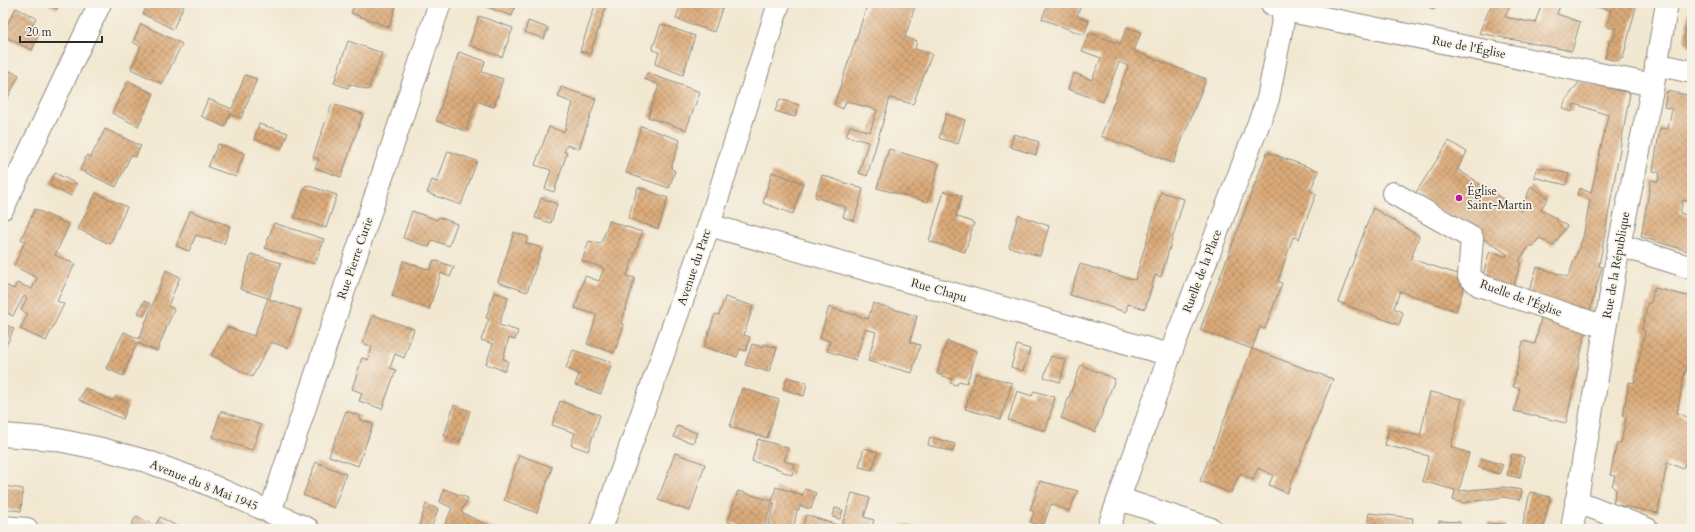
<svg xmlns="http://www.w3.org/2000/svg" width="1695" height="532" viewBox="0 0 1695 532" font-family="Cardo,serif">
  <defs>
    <pattern id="building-cross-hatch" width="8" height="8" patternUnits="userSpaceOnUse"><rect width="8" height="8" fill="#dbaa79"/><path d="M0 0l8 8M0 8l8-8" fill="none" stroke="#b28b63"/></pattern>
  </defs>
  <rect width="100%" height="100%" fill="#f7f3e8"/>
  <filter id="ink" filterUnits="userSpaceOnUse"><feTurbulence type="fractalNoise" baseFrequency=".025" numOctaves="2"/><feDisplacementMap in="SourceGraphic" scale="8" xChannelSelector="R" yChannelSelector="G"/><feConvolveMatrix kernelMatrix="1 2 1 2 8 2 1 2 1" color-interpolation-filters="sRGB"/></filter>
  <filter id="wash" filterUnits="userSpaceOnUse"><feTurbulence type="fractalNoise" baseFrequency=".012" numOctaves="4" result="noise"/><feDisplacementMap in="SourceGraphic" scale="16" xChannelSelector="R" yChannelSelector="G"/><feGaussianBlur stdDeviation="0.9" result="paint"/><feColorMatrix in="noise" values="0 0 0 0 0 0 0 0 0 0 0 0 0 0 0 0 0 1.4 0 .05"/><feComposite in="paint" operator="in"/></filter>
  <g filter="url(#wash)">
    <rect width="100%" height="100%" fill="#f2e8d1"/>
    <g id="blocks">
      <path fill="url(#building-cross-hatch)" d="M45,3H60L57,9Z
        M148,3H185L173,29L143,14Z
        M355,3H397L389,27L351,13Z
        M476,3H516L512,16Z
        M596,3H607L590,54L580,51Z
        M681,3H724L714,32L676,19Z
        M868,3H916L905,37L917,41L915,49L932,54L913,104L890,98L867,176L859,173L868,142L846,136L850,126L870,132L877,110L846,101L843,109L834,105Z
        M1048,3H1082L1077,16L1089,21L1084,35L1042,19Z
        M1422,3H1437L1434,10Z
        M1492,3H1511L1505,17L1535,23L1541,6L1537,5L1538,3H1561L1557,14L1580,22L1572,51L1479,33Z
        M1590,3H1637L1623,58L1617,61L1605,58L1610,40L1613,41L1616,29L1607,27L1611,10L1590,5Z
        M1690,3H1692V50L1684,40Z
        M16,8L36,18L30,30L39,34L32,50L3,36V32Z
        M479,16L513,28L502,57L469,45Z
        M528,21L548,28L544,39L525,32Z
        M141,24L182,44L162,84L131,69L141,47L133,42Z
        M661,24L695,36L683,75L655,64L659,52L652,50Z
        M1127,27L1141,32L1134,51L1206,79L1173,163L1101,136L1128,66L1119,62L1103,102L1068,89L1074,73L1092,80L1101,58L1082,51L1089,33L1120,44Z
        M348,41L382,53L368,90L350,84L348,88L334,83Z
        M459,52L485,61L482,72L503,79L494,107L476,101L466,131L436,121Z
        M3,68L19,75L3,108Z
        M647,73L700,92L686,130L648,117L659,85L644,79Z
        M245,75L257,79L241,118L230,114L225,127L201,116L208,99L232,109Z
        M128,81L154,94L138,126L112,113Z
        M1580,81L1630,93L1599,266L1602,267L1588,317L1527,297L1537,267L1568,277L1583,237L1590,200L1577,195L1579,188L1591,193L1608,115L1575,104L1572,112L1563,109L1565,101Z
        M561,87L596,99L579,149L567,145L564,152L567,153L554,192L545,189L551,170L535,165L549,127L564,132L573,103L558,97Z
        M1667,91L1692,96V202L1683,200L1680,213L1692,217V252L1641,237L1651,180L1658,181L1660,173L1653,171L1660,128L1668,129L1672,109L1664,107Z
        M780,99L799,105L795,117L775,111Z
        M332,104L363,114L341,177L315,168L319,159L313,157Z
        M946,114L965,120L958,144L939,138Z
        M259,124L288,133L282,148L254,139Z
        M641,126L680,140L671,168L675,171L669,188L626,173Z
        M105,129L141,146L135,157L131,155L116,187L80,170L87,155L91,157Z
        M1014,134L1039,142L1036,155L1010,147Z
        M1449,141L1467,152L1457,169L1521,211L1531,186L1548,198L1541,209L1567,226L1553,246L1539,238L1533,247L1530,245L1519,261L1521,262L1512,292L1481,281L1490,251L1507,257L1506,253L1415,194Z
        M218,144L244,153L236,177L208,167Z
        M889,149L939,164L928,202L877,188Z
        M448,151L477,161L461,205L427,193L432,180L437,182Z
        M1267,152L1319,171L1310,191L1316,194L1299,239L1293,237L1278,281L1282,283L1265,329L1260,327L1252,349L1333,379L1287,493L1269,485L1273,475L1258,468L1253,480L1240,473L1231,493L1200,481L1252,349L1200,330Z
        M1537,167L1569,174L1566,185L1534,177Z
        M772,172L803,183L793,214L763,203Z
        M55,173L77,184L71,196L49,185Z
        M822,175L863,189L854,221L843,217L846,207L815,197Z
        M306,185L337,195L326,228L294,217Z
        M638,187L668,198L658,229L628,218Z
        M944,191L962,196L956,216L974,223L965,252L929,241Z
        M1161,192L1184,199L1161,277L1155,275L1145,309L1128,304L1126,312L1070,295L1080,264L1135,280Z
        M96,193L127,207L110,244L78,229Z
        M541,198L557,204L551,223L535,218Z
        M1373,208L1419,236L1411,259L1467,277L1456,311L1400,291L1394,308L1403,313L1399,325L1338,302Z
        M35,209L69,225L55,255L75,264L57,301L64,304L46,341L20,329L28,314L21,310L27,298L24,296L13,316L3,311V284L14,289L17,283L32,289L37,278L14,266L25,241L21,239Z
        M190,211L230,226L224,244L196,235L189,251L176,246Z
        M412,211L437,220L439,217L457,224L449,246L432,240L429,247L403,238Z
        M1018,215L1049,226L1040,256L1009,247Z
        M609,221L642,232L627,276L635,278L621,324L624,325L614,353L587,344L597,315L575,308L585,276L599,281L604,268L582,261L589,241L601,244Z
        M274,223L324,239L315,264L265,248Z
        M514,232L528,237L526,243L542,248L527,292L498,282Z
        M251,254L281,263L269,299L301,310L288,348L271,342L252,377L211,355L227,327L254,336L268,298L240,289Z
        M434,260L454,267L450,277L441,273L429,309L392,296L403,261L430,270Z
        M166,270L180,277L168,306L174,309L157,351L137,343L123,376L106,368L124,332L139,339Z
        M1654,288L1692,297V373L1685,370L1677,413L1692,419V465L1685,463L1683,469L1667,462L1658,513L1613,504L1616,490L1612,486L1615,476L1610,475L1617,443H1621L1626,417L1623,416L1629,382L1634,383L1645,331L1642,329L1648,303H1651Z
        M494,292L508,297L499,325L518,331L515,340L509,338L503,359L508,361L505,371L486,364L493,344L481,340L489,319L486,318Z
        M725,297L753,306L744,335L750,337L746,351L740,349L737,357L704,347L715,314L719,315Z
        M144,301L150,304L144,316L138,313Z
        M873,303L917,316L910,342L920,345L912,373L868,361L876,332L865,329L856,360L827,351L830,341L820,338L829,307L868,319Z
        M1542,314L1586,329L1566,423L1514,411L1520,388L1513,387L1523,341L1535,344Z
        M373,315L414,329L404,358L395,354L390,368L396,370L382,409L359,401L362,393L352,389L362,358L368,360L372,347L363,343Z
        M3,323L14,329L3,352Z
        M947,341L977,351L967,383L959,381L957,385L950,383L952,379L937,374Z
        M752,344L763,347L764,344L777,348L769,372L745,365Z
        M1017,345L1030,349L1023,371L1011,367Z
        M573,350L612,363L601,394L575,385L579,374L566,368Z
        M1051,356L1066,360L1060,382L1044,377Z
        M1081,365L1115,379L1095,432L1061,418Z
        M976,373L1012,383L1001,419L965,409Z
        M787,377L807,383L804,396L783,389Z
        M85,388L113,401L115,397L129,403L123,419L79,400Z
        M742,388L779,400L767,438L730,427Z
        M1017,391L1032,396L1034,391L1055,397L1046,431L1008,420Z
        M1430,392L1462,399L1451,447L1469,453L1459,491L1503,487L1522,490L1520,500L1503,497L1463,503L1453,500L1455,490L1422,481L1429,456L1385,445L1389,429L1420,436Z
        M560,401L600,415L588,451L571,445L575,433L552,425Z
        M454,405L470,411L460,442L444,436Z
        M221,411L261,425L252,450L212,437Z
        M346,411L361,416L359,419L373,424L358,466L329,456Z
        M677,426L697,433L693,443L674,437Z
        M930,437L955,444L953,452L928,445Z
        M758,439L788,448L784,461L795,464L792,475L781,471L782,470L752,461Z
        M864,448L878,452L872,470L859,467Z
        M675,453L705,464L690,511L658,500Z
        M1512,454L1524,457L1520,478L1507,475Z
        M519,455L552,467L537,513L504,500Z
        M1481,458L1503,465L1499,474L1479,467Z
        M316,462L346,474L334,508L303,495Z
        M1040,481L1078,491L1069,511L1051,504L1043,526L1030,522L1034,512L1030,510Z
        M3,486L23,489L21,511L3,509Z
        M776,487L803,495L805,489L816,493L811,509L800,506L799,510H797L794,526L791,525L790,529L767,528L775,503H772L764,529H752L728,522L738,491L772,501Z
        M444,489L468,498L461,512L494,529H443L452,508L440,502Z
        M1530,492L1550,497L1543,529H1522Z
        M852,493L870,498L864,517L874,520L871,529H841Z
        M426,504L438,509L431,529H418Z
        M835,508L843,510L840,519L833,517Z
        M1369,513L1413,518L1412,529H1382L1367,527Z
        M806,515L838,525L837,529H802Z
        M136,516L155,526L160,517L182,529H136L131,526Z
        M1439,521L1460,522L1459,529H1439Z
        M902,523L921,529H900Z
        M1487,523L1505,524L1506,529H1488Z
        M1146,525L1156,529H1144Z"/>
    </g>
  </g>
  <g filter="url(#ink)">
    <use href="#blocks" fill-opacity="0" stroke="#8e8a7e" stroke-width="1"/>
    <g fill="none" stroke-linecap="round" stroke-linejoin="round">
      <defs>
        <path id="minor" d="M1272,4L1285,10L1653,85
          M1656,64L1692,72
          M1393,193L1472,238L1469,276L1479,285L1605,327
          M3,208L100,3
          M709,225L1170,355
          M1619,245L1692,268
          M3,435L53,439L102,449L146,461L201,481L308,529
          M1120,499L1211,529
          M1576,501L1647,529
          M270,512L440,3
          M3,527L27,529
          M601,529L709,225L779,3
          M1108,529L1170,355L1268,99L1285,10
          M1572,529L1619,245L1653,85L1667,3"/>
      </defs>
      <use href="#minor" stroke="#8e8a7e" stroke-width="24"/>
      <use href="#minor" stroke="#fff" stroke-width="22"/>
    </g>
  </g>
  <circle fill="#b5179e" stroke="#f7f3e8" stroke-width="1.5" cx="1459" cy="198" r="4"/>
  <g text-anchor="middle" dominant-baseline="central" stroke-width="3.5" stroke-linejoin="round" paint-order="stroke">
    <g font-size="12" fill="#2b2b2b" stroke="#f7f3e8">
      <text transform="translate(1469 47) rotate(11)">Rue de l'Église</text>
      <text transform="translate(355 258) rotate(-71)">Rue Pierre Curie</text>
      <text transform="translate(1616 265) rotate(-80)">Rue de la République</text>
      <text transform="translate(694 267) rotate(-71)">Avenue du Parc</text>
      <text transform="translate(1202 271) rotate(-69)">Ruelle de la Place</text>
      <text transform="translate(939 290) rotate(16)">Rue Chapu</text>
      <text transform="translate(1521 298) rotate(20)">Ruelle de l'Église</text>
      <text transform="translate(204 485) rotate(22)">Avenue du 8 Mai 1945</text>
    </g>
    <g font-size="12" fill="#2b2b2b" stroke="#f7f3e8" text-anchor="start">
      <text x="1467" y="191">Église<tspan x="1467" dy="14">Saint-Martin</tspan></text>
    </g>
  </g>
  <rect width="1695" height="532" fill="none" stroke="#f7f3e8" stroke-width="16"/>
  <path d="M20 36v6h82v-6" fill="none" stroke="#2b2b2b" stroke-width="2"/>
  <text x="26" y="36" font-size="12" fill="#2b2b2b" stroke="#f7f3e8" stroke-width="3" paint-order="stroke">20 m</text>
</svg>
